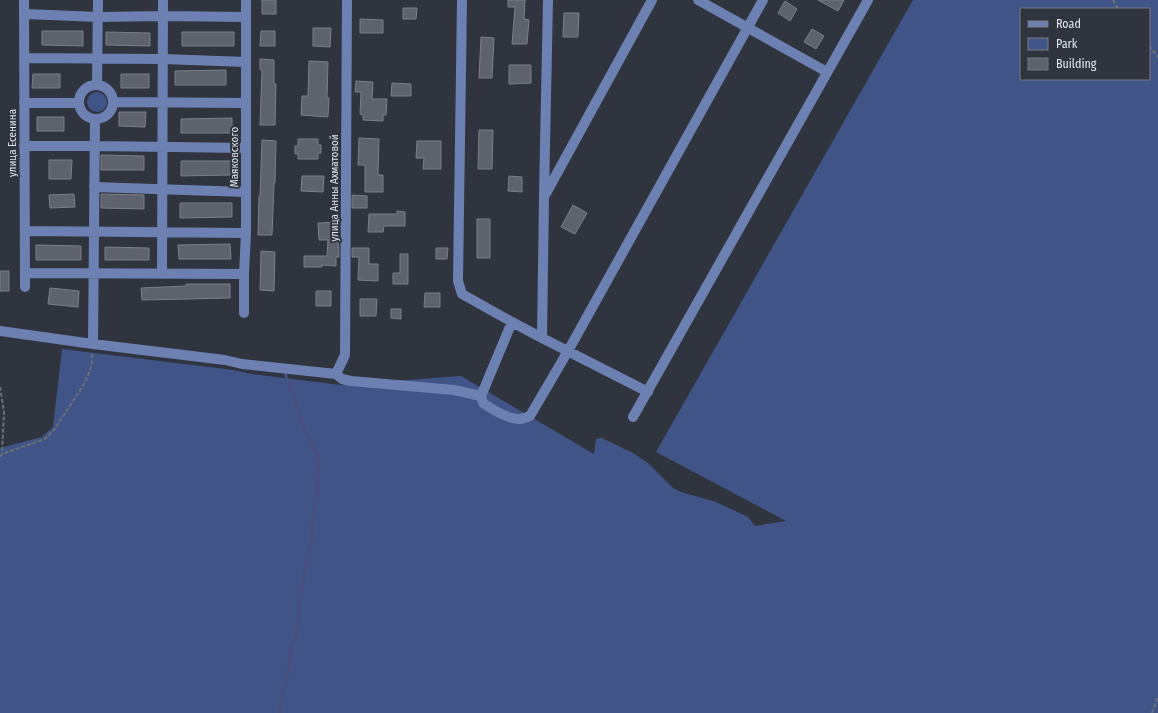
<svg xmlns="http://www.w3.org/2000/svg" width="1158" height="713" viewBox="0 0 1158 713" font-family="'Fira Sans Condensed',sans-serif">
  <rect width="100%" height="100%" fill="#2f343e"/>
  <path fill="#415487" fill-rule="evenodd" d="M913,0H1158V713H0V448L42,437L53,427L62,349L233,370L252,374L341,385L461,376L594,454L596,439L602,438L633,453L648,463L673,488L681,492L716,502L748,517L755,526L786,521L656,452ZM1021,9H1149V79H1021Z
    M87 102a10 10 0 1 1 20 0a10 10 0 1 1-20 0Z"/>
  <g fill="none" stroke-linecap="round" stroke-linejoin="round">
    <path stroke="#484e7d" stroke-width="3" d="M280,713L283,690L289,669L291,646L296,636L299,616V602L312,534L317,493L319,457L308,439L285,373"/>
  </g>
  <path fill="#5d626d" stroke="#7a7f8b" d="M262,0H276V14H262Z
    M508,0H525L524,19L529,20L527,44H512L515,7H508Z
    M818,0H844L838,11Z
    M785,1L797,9L790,21L778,13Z
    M403,8H417L416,19H403Z
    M564,13H579L578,37H563Z
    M360,19L383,20V33H360Z
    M313,28H331L330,47L313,46Z
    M812,29L824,36L816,49L804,42Z
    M42,31H83V46L42,45Z
    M261,31H275V46H260Z
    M106,32L150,33V46L106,45Z
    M182,32H234V46H182Z
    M481,37L494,38L492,78H479Z
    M260,59L274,60V84H276L275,125H260L262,70H260Z
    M309,61L328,62L327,98H329L328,117L301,115L302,96H308Z
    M509,65H531V83L509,84Z
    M226,70V85H175V71Z
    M33,74H60V88H32Z
    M121,74H149V88H121Z
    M356,81L373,82L372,99H387L386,115H383V121L363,120V115L360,114L361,92H355Z
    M392,83L411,84V96H391Z
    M119,112H146L145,127L119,126Z
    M37,117H64V131H37Z
    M232,118V133H181V119Z
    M479,130H493L492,169H478Z
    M359,138L379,139L378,175H383V192H365V165H358Z
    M298,139H318V145H321V153H318V159H298V154H295V146H298Z
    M262,140L276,141L275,183H274L272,235H258L259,196H260Z
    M417,141H441V169H423L424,158H416Z
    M101,155L144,156V170H101Z
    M49,160H72L71,179H49Z
    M181,161H232V175L181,176Z
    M302,176H324L323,192L301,191Z
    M509,176L522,177V192L508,191Z
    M74,194L75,207L50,208L49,195Z
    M101,194L144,195V209L101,208Z
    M352,195L367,196V208H352Z
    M180,203H232V217L180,218Z
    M573,205L587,213L575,234L561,227Z
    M397,211L405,212V226H384L383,232H368L369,214H397Z
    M477,219H490V258H477Z
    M338,222L339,257H336V266L322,265V267H304V256H327L328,240H319L318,223Z
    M230,244L231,259H179L178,245Z
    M36,245L81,246V260H36Z
    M105,247L149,248V260H105Z
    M352,248H369V264H378V281L358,280L359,257H352Z
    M436,248H448L447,259H436Z
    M261,251L275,252L274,291L260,290Z
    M400,254H408V284H393V273H400Z
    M0,271H9V291H0Z
    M186,284H230V298L142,300L141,288L186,286Z
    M50,288L79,291L78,307L48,304Z
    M316,291H331V306H316Z
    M425,293H440V307H424Z
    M360,299H377L376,316H360Z
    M391,309H401V319L391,318Z"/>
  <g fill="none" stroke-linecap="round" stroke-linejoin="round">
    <path stroke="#6b7078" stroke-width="2" stroke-dasharray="4 2" stroke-linecap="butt" d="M1113,0L1118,9
      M1149,46L1158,57
      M0,387L4,412L2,454
      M0,457L2,454L45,439L54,430L84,384L90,371L92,361V353
      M1152,713L1158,697"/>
    <path stroke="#6d80b2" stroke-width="10" d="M24,0L25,287
      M462,0L458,281L462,294L512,322
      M698,0L827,72
      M25,14L98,17L163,16L246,17
      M25,58L163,59L246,62
      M97,84L98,0
      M79 102a17 17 0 1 1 34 0a17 17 0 1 1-34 0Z
      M114,102L246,103
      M24,103H79
      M24,146H95L246,148
      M94,187L246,192
      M544,194L548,0
      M25,231L246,233
      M25,273C98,274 171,273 244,274
      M162,273L163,0
      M244,313V274L246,233V0
      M0,331L93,344L225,360L242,364L336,374L342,379L351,381L454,390L481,396
      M542,338L512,322L481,396L483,403C493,410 507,419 520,419C523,419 527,417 530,416L568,351L763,0
      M93,344L95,119
      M336,374L345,355L347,0
      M648,392L542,338L544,197L652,0
      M633,417L868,0"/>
  </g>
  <g text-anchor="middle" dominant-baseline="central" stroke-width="4" stroke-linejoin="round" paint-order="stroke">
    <g font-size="11" fill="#e3e6ec" stroke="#2f343e">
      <text transform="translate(12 143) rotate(-90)">улица Есенина</text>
      <text transform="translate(234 157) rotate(-90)">Маяковского</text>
      <text transform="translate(334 188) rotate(-90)">улица Анны Ахматовой</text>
    </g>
  </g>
  <rect x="1020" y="8" width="130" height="72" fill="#2f343e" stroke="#777b84"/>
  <rect x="1028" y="21" width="20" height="6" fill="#6d80b2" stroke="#777b84"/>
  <text x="1056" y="28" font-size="12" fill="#e3e6ec">Road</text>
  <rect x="1028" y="38" width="20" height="12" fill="#415487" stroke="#777b84"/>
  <text x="1056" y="48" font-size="12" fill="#e3e6ec">Park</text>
  <rect x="1028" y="58" width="20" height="12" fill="#5d626d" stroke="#777b84"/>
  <text x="1056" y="68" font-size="12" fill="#e3e6ec">Building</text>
</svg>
